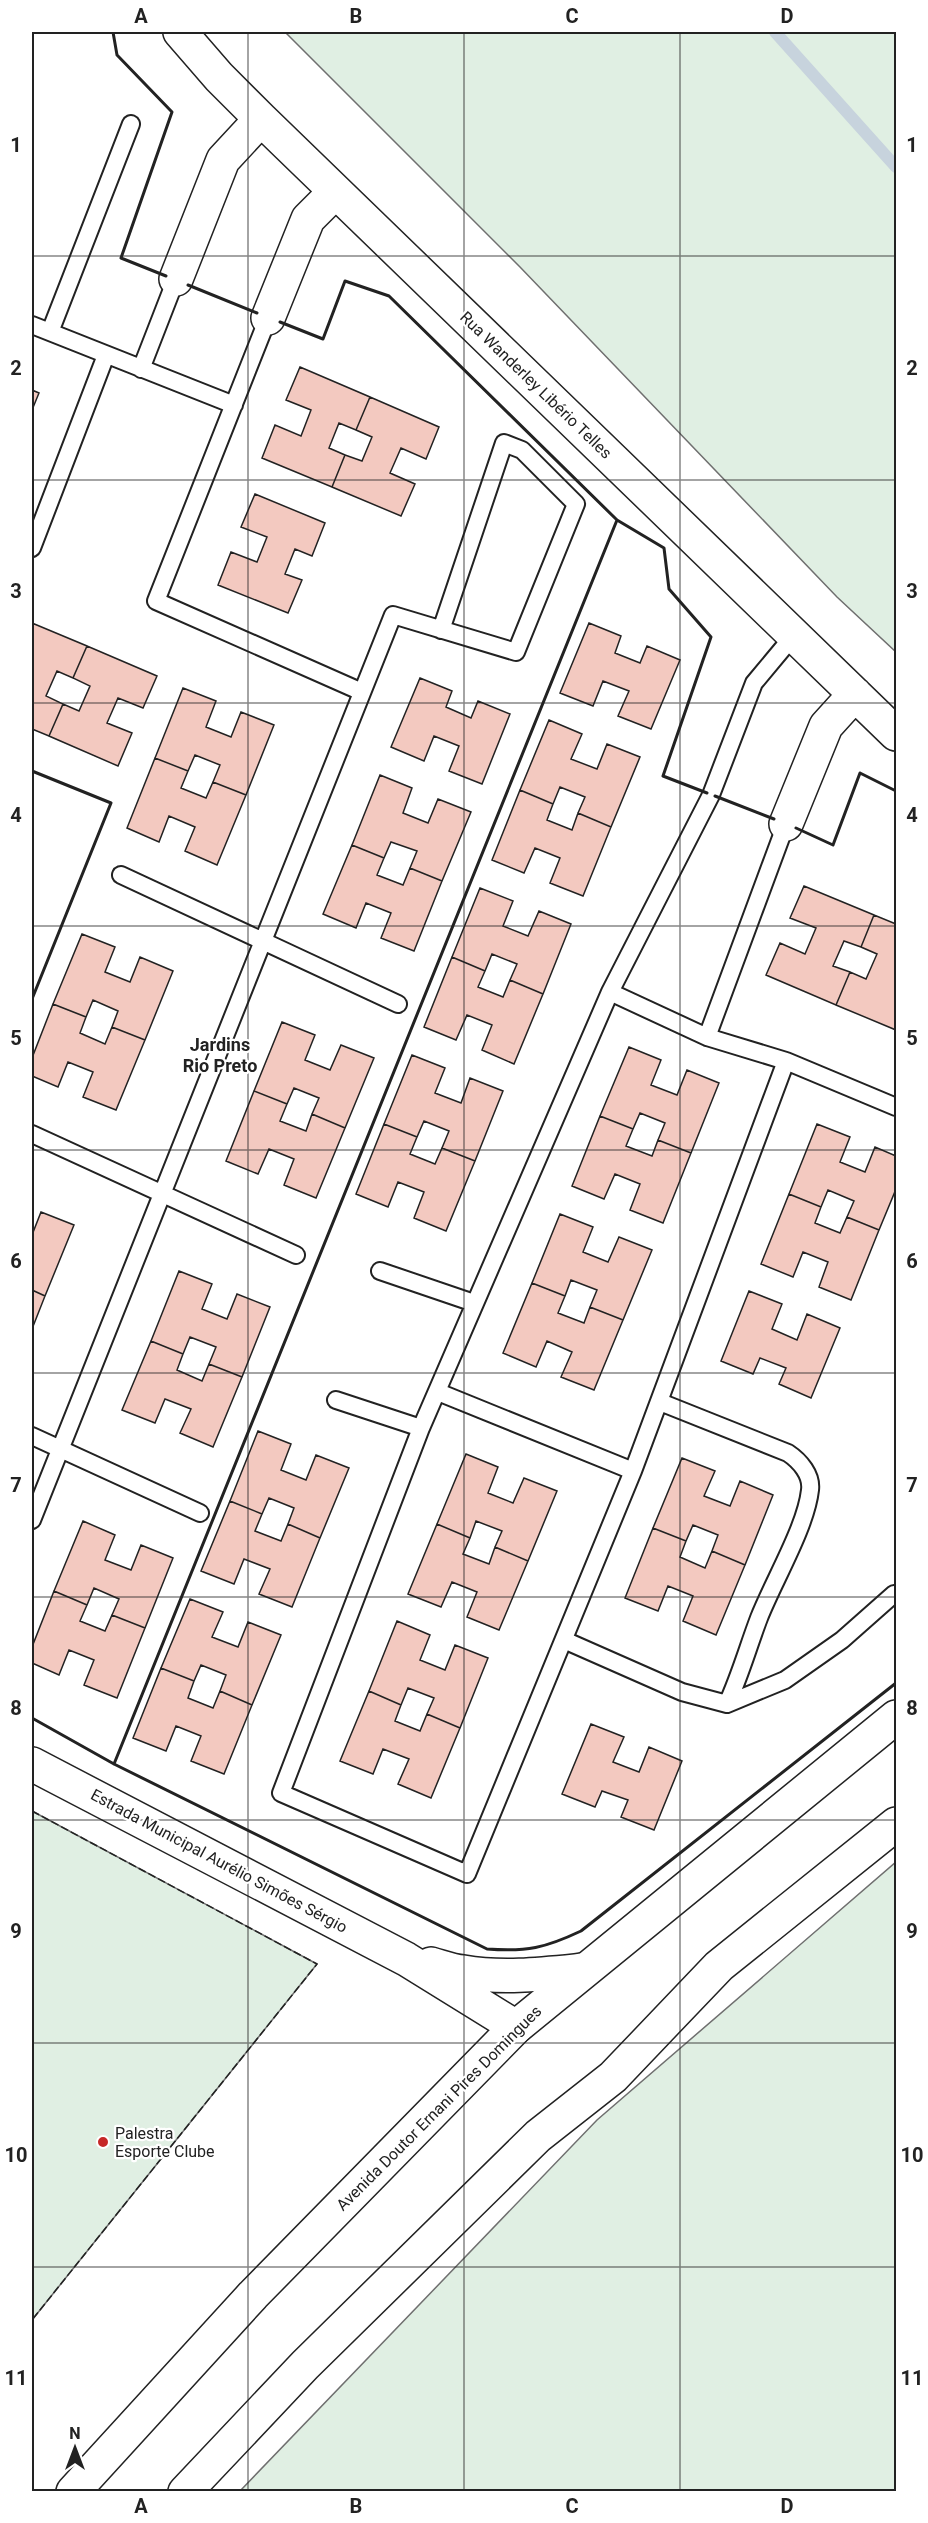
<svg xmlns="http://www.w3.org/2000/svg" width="928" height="2523" viewBox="0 0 928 2523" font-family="Roboto,sans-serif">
  <rect width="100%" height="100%" fill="#fff"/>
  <path fill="#e0efe3" stroke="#6f6f6f" stroke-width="1.5" d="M285,32H896V652L837,597L520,267Z
    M32,1811L317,1964L32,2320Z
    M896,1862V2491H240L597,2120Z"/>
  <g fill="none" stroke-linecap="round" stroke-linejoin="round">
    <path stroke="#c7d3dd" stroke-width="12" d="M775,32L896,167"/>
  </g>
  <path fill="#f3c9c0" stroke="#222" stroke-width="1.5" d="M300,367L370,397L356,430L339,423L329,448L345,455L332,487L262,458L275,425L301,436L311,410L286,400Z
    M32,390L39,393L32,410Z
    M370,397L439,427L426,459L401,448L390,473L415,484L401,516L332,487L345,455L362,461L372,437L356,430Z
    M255,494L325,523L312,556L295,549L285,574L302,580L288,613L218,585L231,552L257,562L267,537L241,527Z
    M32,623L87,646L73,678L57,671L46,696L63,704L49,736L32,729Z
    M589,623L621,636L615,653L640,663L647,646L680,660L651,729L618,716L629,691L603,681L593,706L560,693Z
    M87,646L157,676L143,708L118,698L107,723L132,733L118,766L49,736L63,704L79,711L90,686L73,678Z
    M420,678L452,691L446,707L471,718L478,701L510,714L482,784L449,771L459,746L434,736L424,761L391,747Z
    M183,688L216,701L206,727L231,737L241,712L274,725L246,795L213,782L220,765L195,755L188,771L155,758Z
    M549,720L582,734L571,759L597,769L607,744L640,757L611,827L578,813L585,797L560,787L553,804L520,790Z
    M155,758L188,771L181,788L206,798L213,782L246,795L217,865L185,851L195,827L169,816L159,842L127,828Z
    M380,775L412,788L403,813L428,823L438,799L471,812L442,881L410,868L417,851L391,842L384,858L352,845Z
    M520,790L553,804L547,820L572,830L578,813L611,827L583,896L550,883L560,858L535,848L524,873L492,860Z
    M352,845L384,858L377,875L403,885L410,868L442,881L414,951L381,938L391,913L366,903L356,928L323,914Z
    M804,886L874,915L861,947L844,941L833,966L850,972L836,1005L766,975L780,943L805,954L816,928L790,918Z
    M480,888L513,901L503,926L528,936L539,911L571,924L543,994L510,980L517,964L492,954L485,971L452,957Z
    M874,915L896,924L895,991L896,992V1030L836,1005L850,972L866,979L877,954L861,947Z
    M82,934L115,947L105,972L130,982L140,957L173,971L145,1040L112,1027L118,1011L93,1000L86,1017L53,1004Z
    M452,957L485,971L478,987L503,997L510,980L543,994L514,1064L482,1050L492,1025L467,1015L456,1040L424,1027Z
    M53,1004L86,1017L80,1033L105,1044L112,1027L145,1040L116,1110L83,1097L93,1072L68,1062L58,1087L32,1076V1058Z
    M282,1022L315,1035L305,1060L330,1070L341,1045L374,1058L345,1128L312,1114L319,1098L294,1088L287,1104L254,1091Z
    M629,1047L661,1060L651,1085L677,1095L687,1070L719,1083L691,1153L658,1140L665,1123L640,1113L633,1129L600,1116Z
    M412,1055L445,1068L435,1093L461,1103L470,1078L503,1091L475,1161L442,1148L449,1131L424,1121L417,1137L384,1124Z
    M254,1091L287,1104L280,1121L306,1131L312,1114L345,1128L316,1198L284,1185L294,1159L269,1149L258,1174L226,1161Z
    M600,1116L633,1129L626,1146L652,1156L658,1140L691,1153L663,1223L630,1210L640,1184L615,1174L604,1199L572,1186Z
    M384,1124L417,1137L410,1154L435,1164L442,1148L475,1161L446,1231L414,1218L424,1192L398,1182L388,1207L356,1194Z
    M817,1124L850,1137L840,1162L865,1172L875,1147L896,1156V1189L879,1230L847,1217L854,1201L828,1190L821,1207L789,1194Z
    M789,1194L821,1207L815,1223L840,1233L847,1217L879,1230L851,1300L819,1287L828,1262L803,1252L793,1277L761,1264Z
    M41,1212L74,1225L45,1296L32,1290V1235Z
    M560,1214L593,1227L583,1252L608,1262L619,1237L652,1250L623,1320L590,1307L597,1290L571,1280L565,1296L532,1283Z
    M179,1271L212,1284L202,1309L227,1319L237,1294L270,1307L242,1377L209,1364L216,1347L190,1337L183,1354L151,1341Z
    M532,1283L565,1296L558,1313L584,1323L590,1307L623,1320L594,1390L561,1377L572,1352L547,1341L536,1367L503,1353Z
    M32,1290L45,1296L32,1329Z
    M749,1291L782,1304L772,1329L797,1340L807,1314L840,1328L811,1398L779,1384L786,1368L760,1358L753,1374L721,1361Z
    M151,1341L183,1354L177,1370L202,1381L209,1364L242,1377L213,1447L180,1433L191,1409L165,1399L155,1423L122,1410Z
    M258,1431L291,1444L281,1470L306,1480L316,1455L349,1468L320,1538L288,1524L294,1508L269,1498L262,1514L230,1501Z
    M466,1454L498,1467L488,1493L513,1503L524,1478L557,1491L528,1561L495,1547L502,1531L476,1521L470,1538L437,1524Z
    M682,1458L715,1471L704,1496L730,1506L740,1481L773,1495L745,1565L712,1551L718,1535L693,1525L686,1541L653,1528Z
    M230,1501L262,1514L255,1531L281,1541L288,1524L320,1538L292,1607L259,1594L270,1569L244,1559L234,1584L201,1571Z
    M83,1521L115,1535L105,1560L131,1570L141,1545L173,1558L145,1628L112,1615L119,1599L94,1588L87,1605L54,1591Z
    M437,1524L470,1538L463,1554L489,1564L495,1547L528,1561L499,1630L467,1617L477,1592L452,1582L441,1607L408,1594Z
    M653,1528L686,1541L680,1557L705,1568L712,1551L745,1565L716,1635L683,1621L693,1596L668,1586L658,1611L625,1598Z
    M54,1591L87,1605L80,1621L105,1631L112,1615L145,1628L117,1698L84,1685L94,1660L69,1650L59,1675L32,1663V1647Z
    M190,1599L223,1612L212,1637L238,1647L248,1622L281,1635L252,1705L220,1691L226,1675L201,1665L194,1681L161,1668Z
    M397,1621L430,1635L420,1660L445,1670L455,1645L488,1658L460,1728L427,1714L434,1698L408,1688L401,1705L369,1691Z
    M161,1668L194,1681L188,1698L213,1708L220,1691L252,1705L224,1774L191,1761L201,1736L176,1726L166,1751L133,1738Z
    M369,1691L401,1705L395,1721L420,1731L427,1714L460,1728L431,1798L398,1784L409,1759L383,1749L373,1774L340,1761Z
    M591,1724L624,1737L613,1762L639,1772L649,1747L682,1761L654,1830L621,1817L628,1800L602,1791L595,1807L562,1794Z"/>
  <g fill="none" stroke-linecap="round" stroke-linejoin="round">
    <defs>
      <path id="lane" d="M268,318L156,601L362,692
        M32,325L234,405
        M50,332L131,124
        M141,369L176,279
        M32,548L106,355
        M121,875L398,1004
        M610,992L707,1037L786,1061L896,1107
        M707,1037L786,824
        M786,1061L633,1471L467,1874L281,1793L421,1428L610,992L711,795L754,683L794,635
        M32,1134L296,1255
        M380,1271L474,1303
        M438,1392L633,1471
        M336,1400L421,1428
        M660,1402L788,1453C800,1461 812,1475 810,1490C806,1527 773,1582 759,1618C748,1647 740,1676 727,1704
        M32,1436L200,1513
        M32,1520L393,615L516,652L576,504L522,450L504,443L441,630
        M564,1640L682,1692L727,1704L785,1680L842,1640L894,1594"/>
      <path id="street" d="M180,32L219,77L261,119L896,734
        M176,279L223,160L261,119
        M268,318L308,219L335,192
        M786,824L826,726L855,694
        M32,1764L406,1959L516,2027
        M431,1964C442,1967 452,1971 463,1972C503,1979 544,1974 584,1970"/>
      <path id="primary" d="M73,2492L253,2295L516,2027L896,1717
        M185,2492L305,2365L538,2136L613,2077L719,1966L896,1824"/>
    </defs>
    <use href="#lane" stroke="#222" stroke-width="20"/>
    <use href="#street" stroke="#222" stroke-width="36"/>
    <use href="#primary" stroke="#222" stroke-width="36"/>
    <use href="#lane" stroke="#fff" stroke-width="16"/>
    <use href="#street" stroke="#fff" stroke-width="33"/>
    <use href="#primary" stroke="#fff" stroke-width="33"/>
    <path stroke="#222" stroke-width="1.5" stroke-dasharray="8 3" stroke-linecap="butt" d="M32,1811L317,1964L32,2320"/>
    <path stroke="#222" stroke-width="3" d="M113,32L117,55L172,112L121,258L166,276
      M188,285L257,313
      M280,322L323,339L345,281L389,296L617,520L664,548L669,589L711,637L663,776L707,793
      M32,771L111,803L32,999
      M715,796L774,819
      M796,828L833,845L860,773L896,791
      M32,1718L114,1764L487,1949C527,1952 545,1948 581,1931L896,1683
      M114,1764L617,520"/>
  </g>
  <path fill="none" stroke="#222" stroke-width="1.5" stroke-opacity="0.55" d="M248,32V2492M464,32V2492M680,32V2492M32,256H896M32,480H896M32,703H896M32,926H896M32,1150H896M32,1373H896M32,1597H896M32,1820H896M32,2043H896M32,2267H896"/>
  <circle fill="#c62828" stroke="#fff" stroke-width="2" cx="103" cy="2142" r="6"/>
  <g text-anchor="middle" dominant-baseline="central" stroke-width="4.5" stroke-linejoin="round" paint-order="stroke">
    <g font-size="16" fill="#222" stroke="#fff">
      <text transform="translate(536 385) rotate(44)">Rua Wanderley Libério Telles</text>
      <text transform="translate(219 1861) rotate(28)">Estrada Municipal Aurélio Simões Sérgio</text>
      <text transform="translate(439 2108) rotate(-45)">Avenida Doutor Ernani Pires Domingues</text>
    </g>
    <g font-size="16" fill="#222" stroke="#fff" text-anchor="start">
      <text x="115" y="2133">Palestra<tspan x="115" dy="18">Esporte Clube</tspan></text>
    </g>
    <g font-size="18" font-weight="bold" fill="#222" stroke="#fff">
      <text x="220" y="1044">Jardins<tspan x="220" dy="21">Rio Preto</tspan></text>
    </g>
  </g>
  <rect width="928" height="2523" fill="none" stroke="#ffffff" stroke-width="66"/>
  <g transform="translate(75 2448)" stroke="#ffffff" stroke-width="4.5" paint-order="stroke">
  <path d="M0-4.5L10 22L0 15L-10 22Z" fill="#222222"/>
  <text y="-9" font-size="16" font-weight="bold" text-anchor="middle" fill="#222222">N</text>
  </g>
  <rect x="33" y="33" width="862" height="2457" fill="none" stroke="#222" stroke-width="2"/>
  <g font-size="20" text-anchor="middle" font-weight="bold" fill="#222">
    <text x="141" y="23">A</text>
    <text x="356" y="23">B</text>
    <text x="572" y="23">C</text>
    <text x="787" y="23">D</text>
    <text x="16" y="152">1</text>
    <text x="912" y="152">1</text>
    <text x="16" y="375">2</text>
    <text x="912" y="375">2</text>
    <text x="16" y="598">3</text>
    <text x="912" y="598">3</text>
    <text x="16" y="822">4</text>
    <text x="912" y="822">4</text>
    <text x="16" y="1045">5</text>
    <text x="912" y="1045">5</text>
    <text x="16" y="1268">6</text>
    <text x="912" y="1268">6</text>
    <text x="16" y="1492">7</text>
    <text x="912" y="1492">7</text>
    <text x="16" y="1715">8</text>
    <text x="912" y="1715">8</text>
    <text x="16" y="1938">9</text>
    <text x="912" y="1938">9</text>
    <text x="16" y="2162">10</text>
    <text x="912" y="2162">10</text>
    <text x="16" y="2385">11</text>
    <text x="912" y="2385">11</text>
    <text x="141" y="2513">A</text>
    <text x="356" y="2513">B</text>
    <text x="572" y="2513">C</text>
    <text x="787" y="2513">D</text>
  </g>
</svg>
